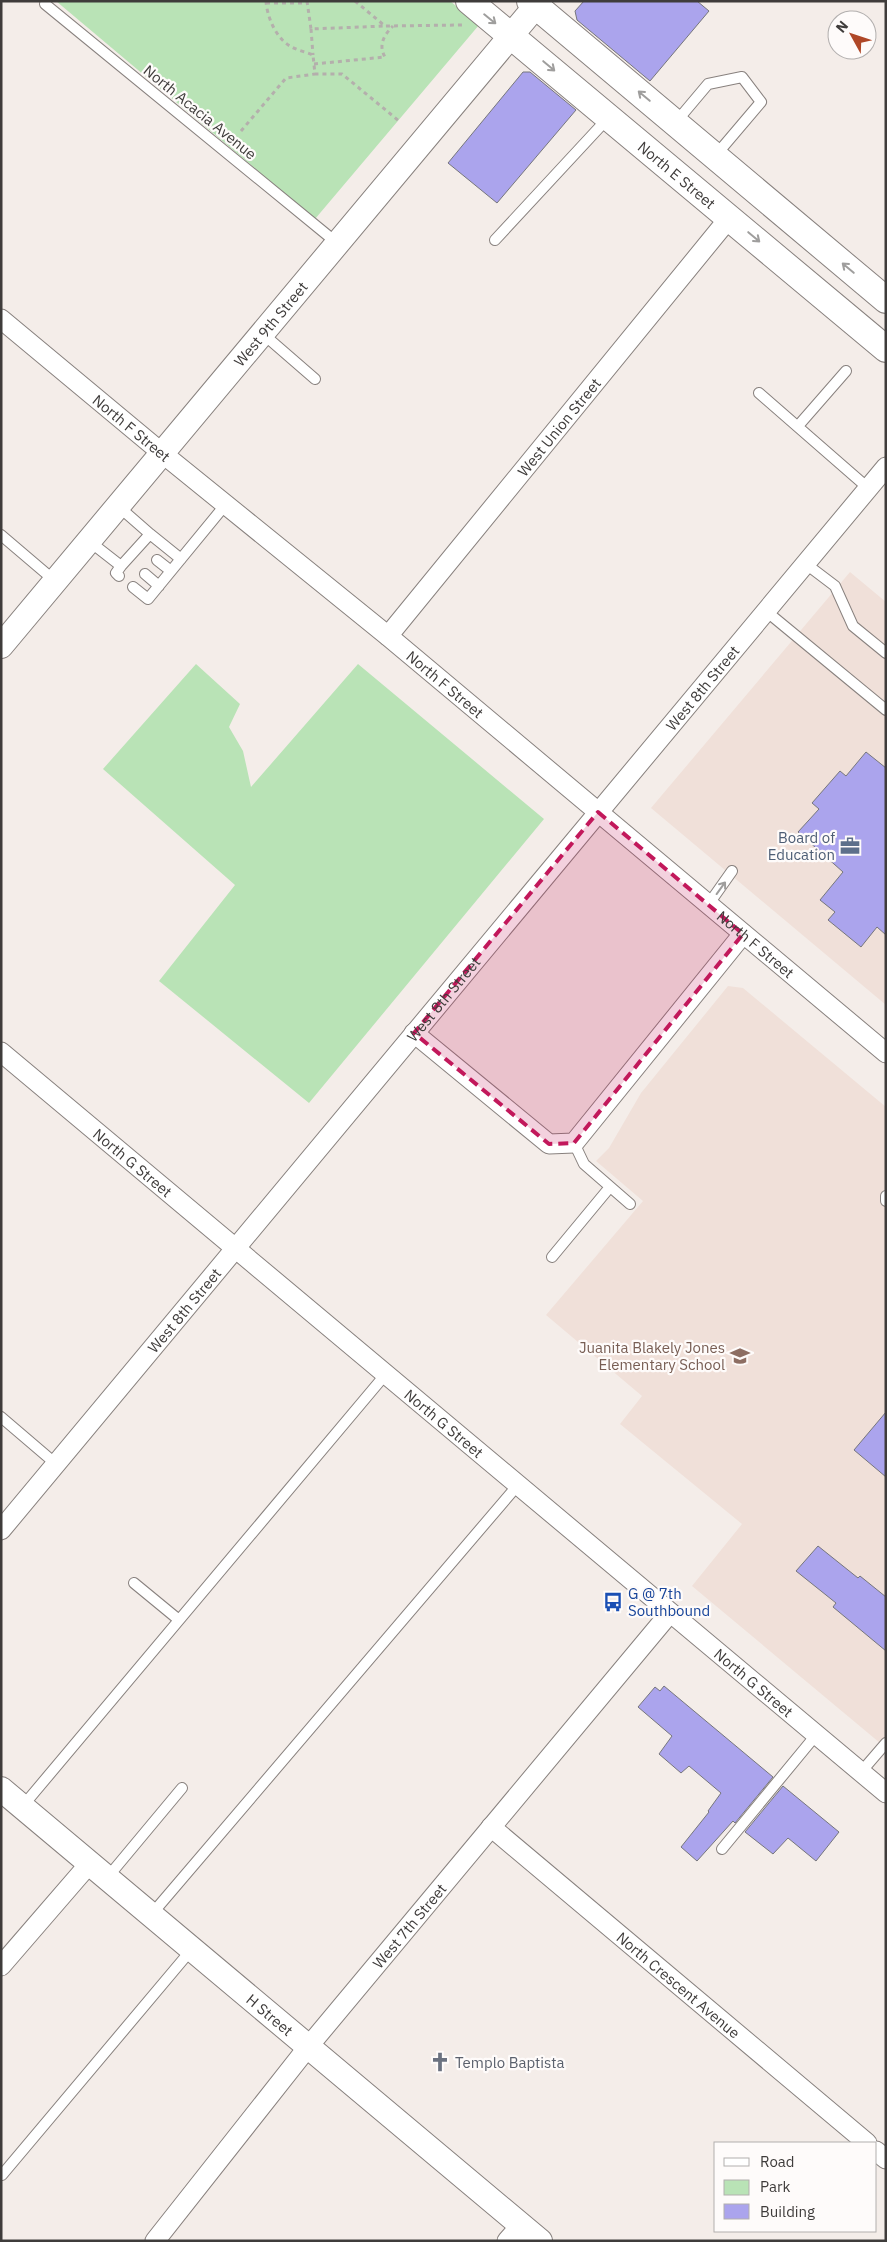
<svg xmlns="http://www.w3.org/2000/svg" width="887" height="2242" viewBox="0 0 887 2242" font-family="'IBM Plex Sans',sans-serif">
  <rect width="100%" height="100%" fill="#f4ede9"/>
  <path fill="#f0e0d9" d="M850,572L886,602V1005L651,808Z
    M728,986L743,988L886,1107V1748L692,1586L742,1524L620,1424L642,1396L546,1315L643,1201L596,1161L609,1148L641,1093Z"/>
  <path fill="#b9e3b6" d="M56,1H450L479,25L315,219Z
    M196,664L240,704L229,727L243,751L251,787L358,664L544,819L309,1103L159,981L235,885L103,769Z"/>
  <path fill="#aba4ed" stroke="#76767c" d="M584,1H697L709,11L650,81L577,20L575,11Z
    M523,72H530L576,110L497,203L448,163Z
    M866,752L886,768V935L877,927L861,947L828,920L835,912L820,900L843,872L798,832L819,809L812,803L840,771L846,776Z
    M886,1412V1477L854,1450Z
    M818,1546L858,1578L860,1576L886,1597V1651L833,1607L836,1603L796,1571Z
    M664,1686L773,1777L735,1823L733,1821L697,1861L681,1847L709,1812L708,1811L721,1793L689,1766L681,1773L659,1754L672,1736L638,1707L655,1687L660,1691Z
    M783,1786L839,1832L816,1861L788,1838L773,1854L745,1832Z"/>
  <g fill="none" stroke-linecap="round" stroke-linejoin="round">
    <defs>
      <path id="service" d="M45,4L337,243
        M676,122L708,84L742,77L761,102L716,155
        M495,240L609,117
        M262,333L315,379
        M759,393L868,488
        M798,426L846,371
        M150,534L181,559
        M1,535L55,581
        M89,541L121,566L150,534L118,506
        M157,560L171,571
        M806,564L835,586L853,626L886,653
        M145,574L159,586
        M119,576L116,573L121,566
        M133,587L148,599L226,504
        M766,611L886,710
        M708,905L732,871
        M574,1143L584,1164L630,1204
        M886,1196V1201
        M552,1257L610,1187
        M1,1417L56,1464
        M134,1583L179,1620
        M861,1772L886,1743
        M22,1807L385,1375
        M722,1849L816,1735
        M107,1878L182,1788
        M151,1915L517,1486
        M2,2175L192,1949"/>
      <g id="minor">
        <path id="s1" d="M1,319L162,453L388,636L886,1053"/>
        <path id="s2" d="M388,636L730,217"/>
        <path d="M414,1033L549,1144L574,1143L743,934"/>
        <path id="s3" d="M1,1052L886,1793"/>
        <path id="s4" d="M1,1530L886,467"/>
        <path id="s5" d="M491,1827L867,2143"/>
        <path d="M1,1966L90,1863"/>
        <path d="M876,2151L886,2159"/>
        <path id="s6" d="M155,2241L308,2047L669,1614"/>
        <path d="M507,2241L521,2225"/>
      </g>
      <g id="tertiary">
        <path id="s7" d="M1,646L540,1"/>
        <path id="s8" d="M1,1789L540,2241"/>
      </g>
      <g id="secondary">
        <path id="s9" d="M469,1L886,349"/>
        <path d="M530,1L886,300"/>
      </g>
    </defs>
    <use href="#service" stroke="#88817e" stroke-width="12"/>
    <use href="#minor" stroke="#88817e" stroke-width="21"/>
    <use href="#tertiary" stroke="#88817e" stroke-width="26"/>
    <use href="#secondary" stroke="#88817e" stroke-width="28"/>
    <path stroke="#b4afac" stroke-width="3" stroke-dasharray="4 4" stroke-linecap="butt" d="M266,1C267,17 276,38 290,46C296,50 306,52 313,55L315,74H342L399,121
      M307,1L311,29L385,26
      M355,1L385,26L463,25
      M266,3H307
      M311,29L313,55
      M314,64L385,57C378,45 384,35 393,26
      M241,131L286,78L315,74"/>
    <use href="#service" stroke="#fff" stroke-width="10"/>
    <use href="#minor" stroke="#fff" stroke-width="19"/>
    <use href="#tertiary" stroke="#fff" stroke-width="24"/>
    <use href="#secondary" stroke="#fff" stroke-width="26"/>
  </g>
  <defs><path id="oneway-shaft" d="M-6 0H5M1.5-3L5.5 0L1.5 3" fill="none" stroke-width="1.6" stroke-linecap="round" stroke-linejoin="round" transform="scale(1.25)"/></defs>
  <g stroke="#9f9e9d">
    <use href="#oneway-shaft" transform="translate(490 19) rotate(39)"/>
    <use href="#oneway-shaft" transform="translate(549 66) rotate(40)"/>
    <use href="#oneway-shaft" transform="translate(644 96) rotate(-140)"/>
    <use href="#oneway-shaft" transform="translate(754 237) rotate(40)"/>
    <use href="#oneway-shaft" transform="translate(848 268) rotate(-140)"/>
    <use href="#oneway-shaft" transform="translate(721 888) rotate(-54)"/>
  </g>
  <path fill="#c2185b" fill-opacity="0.2" stroke="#c2185b" stroke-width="4" stroke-dasharray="10 6" stroke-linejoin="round" d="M598,812L743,934L574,1143L549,1144L414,1033Z"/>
  <defs>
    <symbol id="office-bare" viewBox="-9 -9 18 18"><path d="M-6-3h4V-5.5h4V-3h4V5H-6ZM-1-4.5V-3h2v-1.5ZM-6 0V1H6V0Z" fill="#5c6f8a" stroke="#fefbfa" stroke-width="2.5" paint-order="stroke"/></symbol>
    <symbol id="school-bare" viewBox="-9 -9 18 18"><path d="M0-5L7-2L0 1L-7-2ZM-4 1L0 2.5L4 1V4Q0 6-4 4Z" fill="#8d6e63" stroke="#fefbfa" stroke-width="2.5" paint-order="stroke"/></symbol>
    <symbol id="bus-bare" viewBox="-9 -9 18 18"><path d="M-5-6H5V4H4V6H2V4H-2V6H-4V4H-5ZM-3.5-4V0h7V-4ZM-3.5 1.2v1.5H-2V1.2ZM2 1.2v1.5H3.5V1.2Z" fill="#1a4fb4" stroke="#fefbfa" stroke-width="2.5" paint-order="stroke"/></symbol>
    <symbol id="church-bare" viewBox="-9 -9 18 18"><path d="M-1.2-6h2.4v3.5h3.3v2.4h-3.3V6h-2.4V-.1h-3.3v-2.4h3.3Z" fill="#6b7280" stroke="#fefbfa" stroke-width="2.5" paint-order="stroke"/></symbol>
  </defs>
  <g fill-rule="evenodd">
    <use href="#office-bare" x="836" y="832" width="28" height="28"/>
    <use href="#school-bare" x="726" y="1342" width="28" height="28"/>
    <use href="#bus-bare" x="599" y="1588" width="28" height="28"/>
    <use href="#church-bare" x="426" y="2048" width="28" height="28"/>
  </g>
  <g text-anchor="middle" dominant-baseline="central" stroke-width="4.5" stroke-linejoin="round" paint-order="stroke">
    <g font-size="15" fill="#3f3c3b" stroke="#fefbfa">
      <text transform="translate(200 112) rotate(39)">North Acacia Avenue</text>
      <text stroke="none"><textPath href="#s9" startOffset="271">North E Street</textPath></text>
      <text stroke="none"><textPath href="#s7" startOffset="420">West 9th Street</textPath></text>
      <text stroke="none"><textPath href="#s2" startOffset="270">West Union Street</textPath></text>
      <text stroke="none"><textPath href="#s1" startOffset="170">North F Street</textPath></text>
      <text stroke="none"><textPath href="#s1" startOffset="575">North F Street</textPath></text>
      <text stroke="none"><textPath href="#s4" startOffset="1096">West 8th Street</textPath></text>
      <text stroke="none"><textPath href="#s1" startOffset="980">North F Street</textPath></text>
      <text stroke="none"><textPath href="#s4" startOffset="691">West 8th Street</textPath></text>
      <text stroke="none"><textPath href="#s3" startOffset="172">North G Street</textPath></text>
      <text stroke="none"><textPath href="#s4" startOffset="286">West 8th Street</textPath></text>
      <text stroke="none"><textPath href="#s3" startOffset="578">North G Street</textPath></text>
      <text stroke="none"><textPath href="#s3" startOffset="982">North G Street</textPath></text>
      <text stroke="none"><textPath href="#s6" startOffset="405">West 7th Street</textPath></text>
      <text stroke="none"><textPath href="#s5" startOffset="245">North Crescent Avenue</textPath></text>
      <text stroke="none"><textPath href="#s8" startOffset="351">H Street</textPath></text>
    </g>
    <g font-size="15" fill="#4e5e75" stroke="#fefbfa" text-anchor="end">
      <text x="835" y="837">Board of<tspan x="835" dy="17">Education</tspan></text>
    </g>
    <g font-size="15" fill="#785e54" stroke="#fefbfa" text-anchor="end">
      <text x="725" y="1347">Juanita Blakely Jones<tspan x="725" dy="17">Elementary School</tspan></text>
    </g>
    <g font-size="15" fill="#164399" stroke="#fefbfa" text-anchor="start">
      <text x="628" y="1593">G @ 7th<tspan x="628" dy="17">Southbound</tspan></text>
    </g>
    <g font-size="15" fill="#5b616d" stroke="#fefbfa" text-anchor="start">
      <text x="455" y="2062">Templo Baptista</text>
    </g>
  </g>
  <rect width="887" height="2242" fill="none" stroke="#3f3c3b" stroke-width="5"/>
  <rect x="714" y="2142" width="162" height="90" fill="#fefbfa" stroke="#b2afae"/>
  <rect x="724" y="2158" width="25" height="8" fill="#ffffff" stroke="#b2afae"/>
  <text x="760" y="2167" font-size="15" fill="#3f3c3b">Road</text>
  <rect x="724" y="2180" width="25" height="15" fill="#b9e3b6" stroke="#b2afae"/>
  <text x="760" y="2192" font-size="15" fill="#3f3c3b">Park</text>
  <rect x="724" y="2204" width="25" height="15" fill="#aba4ed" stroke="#b2afae"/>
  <text x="760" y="2217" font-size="15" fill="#3f3c3b">Building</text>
  <g transform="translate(852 35) rotate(310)"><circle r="24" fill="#fefbfa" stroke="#b2afae"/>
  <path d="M0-4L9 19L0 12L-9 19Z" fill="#af4727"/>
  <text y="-8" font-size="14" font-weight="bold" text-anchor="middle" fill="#3f3c3b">N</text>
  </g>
</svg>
